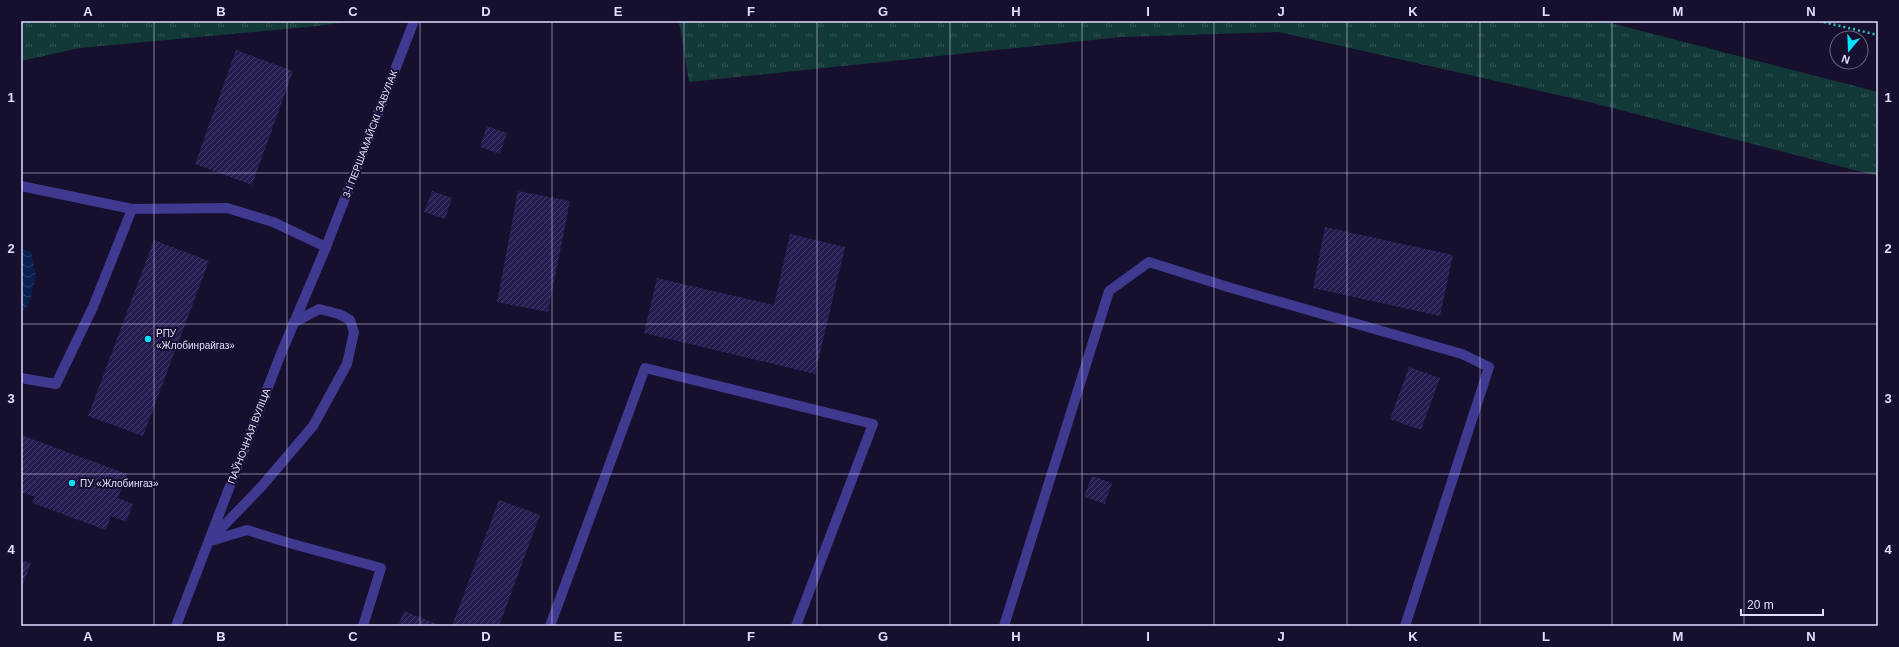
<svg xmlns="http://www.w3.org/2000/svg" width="1899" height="647" viewBox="0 0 1899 647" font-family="Arial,sans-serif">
  <defs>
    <pattern id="grass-tufts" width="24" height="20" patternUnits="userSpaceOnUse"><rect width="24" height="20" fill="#133838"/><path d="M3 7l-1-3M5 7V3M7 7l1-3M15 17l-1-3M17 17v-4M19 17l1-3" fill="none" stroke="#355456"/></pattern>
    <pattern id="water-waves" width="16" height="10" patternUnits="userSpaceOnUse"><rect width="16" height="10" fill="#08204f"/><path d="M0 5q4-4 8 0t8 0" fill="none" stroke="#2c4069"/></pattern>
    <pattern id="building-hatch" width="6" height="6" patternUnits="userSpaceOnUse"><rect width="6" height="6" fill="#271b50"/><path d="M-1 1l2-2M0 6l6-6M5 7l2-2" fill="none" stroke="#463c6a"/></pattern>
  </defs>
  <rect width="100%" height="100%" fill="#16102e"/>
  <path fill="url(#grass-tufts)" d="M21,21H352L318,26L80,48L21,61Z
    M679,21H1603L1878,92V176L1589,102L1279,32L1122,37L689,82Z"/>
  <path fill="url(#water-waves)" d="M21,248L31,252L36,276L29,303L21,314Z"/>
  <path fill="url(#building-hatch)" d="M236,50L293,71L252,185L195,164Z
    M487,126L507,133L500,154L480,147Z
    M432,191L452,198L445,219L424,212Z
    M518,191L570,201L548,312L497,302Z
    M1325,227L1453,255L1440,316L1313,288Z
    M790,234L845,247L815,374L644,333L657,278L774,305Z
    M154,240L209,261L143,436L88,416Z
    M1409,367L1440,378L1421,430L1390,419Z
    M21,435L127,474L118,498L133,504L126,522L111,516L106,530L32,503L35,497L21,492Z
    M1092,476L1112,483L1105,504L1084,497Z
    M499,500L540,515L499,626H452Z
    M21,560L31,563L21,589Z
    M404,611L442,626H398Z"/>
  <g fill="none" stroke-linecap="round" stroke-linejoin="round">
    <path stroke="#2bc5c0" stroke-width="2.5" stroke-dasharray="2 3" stroke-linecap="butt" d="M1819,21L1878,35"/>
    <path stroke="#3f398f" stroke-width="10" d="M21,186L132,209L93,307L56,384L21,378
      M132,209L227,208L273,222L326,247
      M209,541L262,486L313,426L347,364L354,332L350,320L339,314L319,309L293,323
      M211,541L247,530L289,543L381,568L363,626
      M550,626L645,368L873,424L796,626
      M1004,626L1109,291L1149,262L1228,287L1462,354L1489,367L1405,626"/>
    <path stroke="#3f398f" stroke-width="10" d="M326,247L414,21"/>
    <path stroke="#3f398f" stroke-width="10" d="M176,626L280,356L326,247"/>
  </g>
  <path fill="none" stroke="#e2ddff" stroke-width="1" stroke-opacity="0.55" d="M154,21V626M287,21V626M420,21V626M552,21V626M684,21V626M817,21V626M950,21V626M1082,21V626M1214,21V626M1347,21V626M1480,21V626M1612,21V626M1744,21V626M21,173H1878M21,324H1878M21,474H1878"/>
  <g fill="#09e0ff" stroke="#16102e" stroke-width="1.5">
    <circle cx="148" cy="339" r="4"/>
    <circle cx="72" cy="483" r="4"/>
  </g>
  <g text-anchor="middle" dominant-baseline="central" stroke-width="4" stroke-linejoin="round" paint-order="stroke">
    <g font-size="10" fill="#e2ddff" stroke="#16102e">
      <text transform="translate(370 134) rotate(-69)">3-І ПЕРШАМАЙСКІ ЗАВУЛАК</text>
      <text transform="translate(249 436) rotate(-69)">ПАЎНОЧНАЯ ВУЛІЦА</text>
    </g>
    <g font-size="10" fill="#e2ddff" stroke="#16102e" text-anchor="start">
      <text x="156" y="333">РПУ<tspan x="156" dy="12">«Жлобинрайгаз»</tspan></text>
      <text x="80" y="483">ПУ «Жлобингаз»</text>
    </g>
  </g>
  <rect width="1899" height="647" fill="none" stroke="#16102e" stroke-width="44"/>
  <g transform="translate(1849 50) rotate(199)"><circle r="19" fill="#16102e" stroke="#686282"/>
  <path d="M0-3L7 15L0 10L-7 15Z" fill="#09e0ff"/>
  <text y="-6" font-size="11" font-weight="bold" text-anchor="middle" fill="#e2ddff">N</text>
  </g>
  <path d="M1741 609v6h82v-6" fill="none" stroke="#e2ddff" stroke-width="2"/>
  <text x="1747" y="609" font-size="12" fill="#e2ddff" stroke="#16102e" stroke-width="3" paint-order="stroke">20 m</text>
  <rect x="22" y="22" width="1855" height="603" fill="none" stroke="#e2ddff" stroke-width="1.5"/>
  <g font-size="13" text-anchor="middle" font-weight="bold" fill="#e2ddff">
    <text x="88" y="16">A</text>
    <text x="221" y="16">B</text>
    <text x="353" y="16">C</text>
    <text x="486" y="16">D</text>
    <text x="618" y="16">E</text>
    <text x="751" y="16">F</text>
    <text x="883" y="16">G</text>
    <text x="1016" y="16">H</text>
    <text x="1148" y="16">I</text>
    <text x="1281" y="16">J</text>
    <text x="1413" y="16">K</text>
    <text x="1546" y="16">L</text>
    <text x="1678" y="16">M</text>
    <text x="1811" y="16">N</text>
    <text x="11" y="102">1</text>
    <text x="1888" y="102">1</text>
    <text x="11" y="253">2</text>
    <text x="1888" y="253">2</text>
    <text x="11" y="403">3</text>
    <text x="1888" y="403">3</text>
    <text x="11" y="554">4</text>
    <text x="1888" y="554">4</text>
    <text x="88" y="641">A</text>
    <text x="221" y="641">B</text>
    <text x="353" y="641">C</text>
    <text x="486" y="641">D</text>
    <text x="618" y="641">E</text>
    <text x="751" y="641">F</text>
    <text x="883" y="641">G</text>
    <text x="1016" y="641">H</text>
    <text x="1148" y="641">I</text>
    <text x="1281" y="641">J</text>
    <text x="1413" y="641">K</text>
    <text x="1546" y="641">L</text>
    <text x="1678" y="641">M</text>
    <text x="1811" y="641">N</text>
  </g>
</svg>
